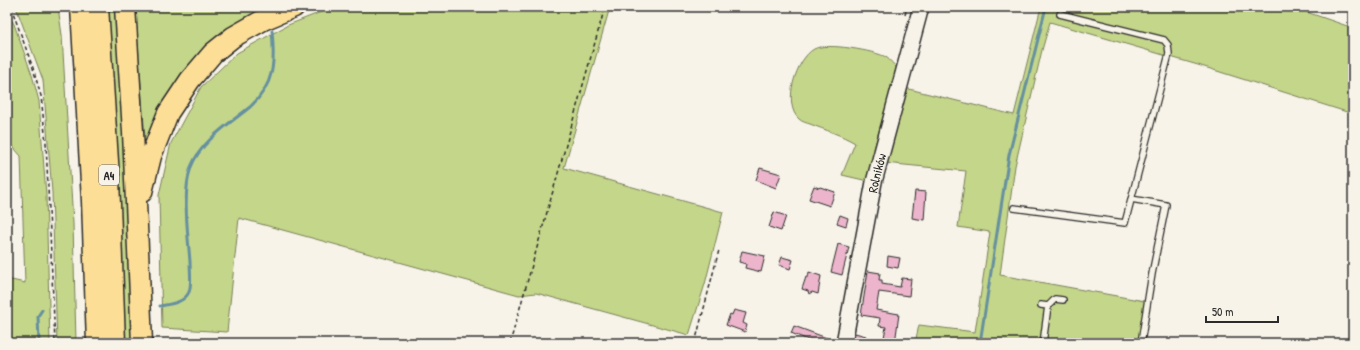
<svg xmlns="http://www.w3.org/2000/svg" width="1360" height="350" viewBox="0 0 1360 350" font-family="'Patrick Hand',sans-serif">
  <rect width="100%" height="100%" fill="#f7f3e8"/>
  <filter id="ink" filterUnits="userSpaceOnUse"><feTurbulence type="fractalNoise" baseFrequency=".025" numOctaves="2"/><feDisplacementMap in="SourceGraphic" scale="8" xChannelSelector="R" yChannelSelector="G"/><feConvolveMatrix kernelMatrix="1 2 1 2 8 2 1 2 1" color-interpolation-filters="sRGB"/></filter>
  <g filter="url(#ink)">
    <path fill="#c4d68a" stroke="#78805a" d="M16,7H58L62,35L73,223L76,343H57L52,192L43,80Z
      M108,7H118L134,343H124L120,195Z
      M135,7H273L260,13L147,140L145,138Z
      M334,7H610L564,168L723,212L705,284L689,335L536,293L519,295L239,218L227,332L162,328L159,195L171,143L201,87L237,53L288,25Z
      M1041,7H1292L1353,28V114L1198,65L1050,22L1042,50L1015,166L1000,275L1150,302L1144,343H915L919,325L975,332L990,232L958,227L966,171L874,162L868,181L842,175L855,143C842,135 825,130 810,124C807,123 802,122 799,119C782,104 796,59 814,49C826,42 875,51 886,57C890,60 894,65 897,68L874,149L885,153L905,88L1014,115Z
      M7,13L14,24L32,75L39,101L46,195L50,343H7V279L25,283L21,156L7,140Z"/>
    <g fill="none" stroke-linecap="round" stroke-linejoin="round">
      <path stroke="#65909f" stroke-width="3" d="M160,306C170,304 184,303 189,292C192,284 190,271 190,262C188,234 182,193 191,167C201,141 229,124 250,107C275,84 275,62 272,31
        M39,343L38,316L42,310
        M980,343L1009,155L1046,7"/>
    </g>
    <path fill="#ecb5cc" stroke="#2b2b2b" d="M760,168L781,174L776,188L756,180Z
      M814,186L819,188L820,187L835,192L830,206L809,199Z
      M915,191L926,192L924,220L912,218Z
      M774,212L786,216L781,231L769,227Z
      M840,215L848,218L846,226L837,223Z
      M838,244L849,247L842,275L831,272Z
      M742,251L765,256L761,272L745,268L746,264L739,262Z
      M888,256L900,258L898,268L887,266Z
      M782,257L793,260L790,269L779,265Z
      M868,271L880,273L879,280H882V284L900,287L902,278L911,279L909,296L879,292L876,310L899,314L895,343H883L886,327L879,326L880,318L861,315Z
      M809,272L821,276L818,294L812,292L809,294L808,291L802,289L806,277H808Z
      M734,310L746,313L743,323L747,325L745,332L726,325L730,314L732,315Z
      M794,326L835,341V343H816L791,333Z
      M855,333L866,336L865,343H853Z"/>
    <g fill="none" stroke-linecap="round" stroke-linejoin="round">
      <defs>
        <path id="lane" d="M1131,199L1166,205L1152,274L1141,343
          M1014,208L1125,223L1169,54L1168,45L1164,40L1060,14
          M1041,305L1048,306
          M1043,343L1048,306L1055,299L1063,300"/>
        <g id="secondary">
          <path id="s1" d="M844,343L874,182L921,7"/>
        </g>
        <path id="highway" d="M81,7L92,201L97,343
          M98,7L109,177L115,343
          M125,7L133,132L142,343
          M142,192L151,156L168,113L190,80L213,53L233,37L263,20L294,7"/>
      </defs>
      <use href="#lane" stroke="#2b2b2b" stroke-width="8"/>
      <use href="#secondary" stroke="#2b2b2b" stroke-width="18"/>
      <use href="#highway" stroke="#2b2b2b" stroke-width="23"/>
      <path stroke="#2b2b2b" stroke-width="1.5" stroke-dasharray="4 3" stroke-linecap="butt" d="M11,7L33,68L41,96L46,143L55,343
        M905,15L907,7
        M181,343V341
        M213,343L214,338L234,343
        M510,343L605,7
        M695,343L719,250"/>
      <use href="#lane" stroke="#f7f3e8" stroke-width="5.5"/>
      <use href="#secondary" stroke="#f7f3e8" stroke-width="15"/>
      <use href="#highway" stroke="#fcde96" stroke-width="20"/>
    </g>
  </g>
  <g text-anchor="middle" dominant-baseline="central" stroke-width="3" stroke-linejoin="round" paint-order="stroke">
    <rect fill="#f7f3e8" stroke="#686764" stroke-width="1" x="99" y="165" width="20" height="20" rx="3"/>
    <g font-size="12" font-weight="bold" fill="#2b2b2b">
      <text x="109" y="175">A4</text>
    </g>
    <g font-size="13" fill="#2b2b2b" stroke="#f7f3e8">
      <text stroke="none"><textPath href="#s1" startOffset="173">Rolników</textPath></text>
    </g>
  </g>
  <rect width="1360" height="350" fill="none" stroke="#f7f3e8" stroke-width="24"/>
  <rect x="12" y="12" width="1336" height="326" fill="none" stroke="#2b2b2b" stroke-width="1.5" filter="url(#ink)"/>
  <path d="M1206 316v6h72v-6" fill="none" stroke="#2b2b2b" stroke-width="2"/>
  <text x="1212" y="316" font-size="12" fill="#2b2b2b" stroke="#f7f3e8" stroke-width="3" paint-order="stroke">50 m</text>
</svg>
